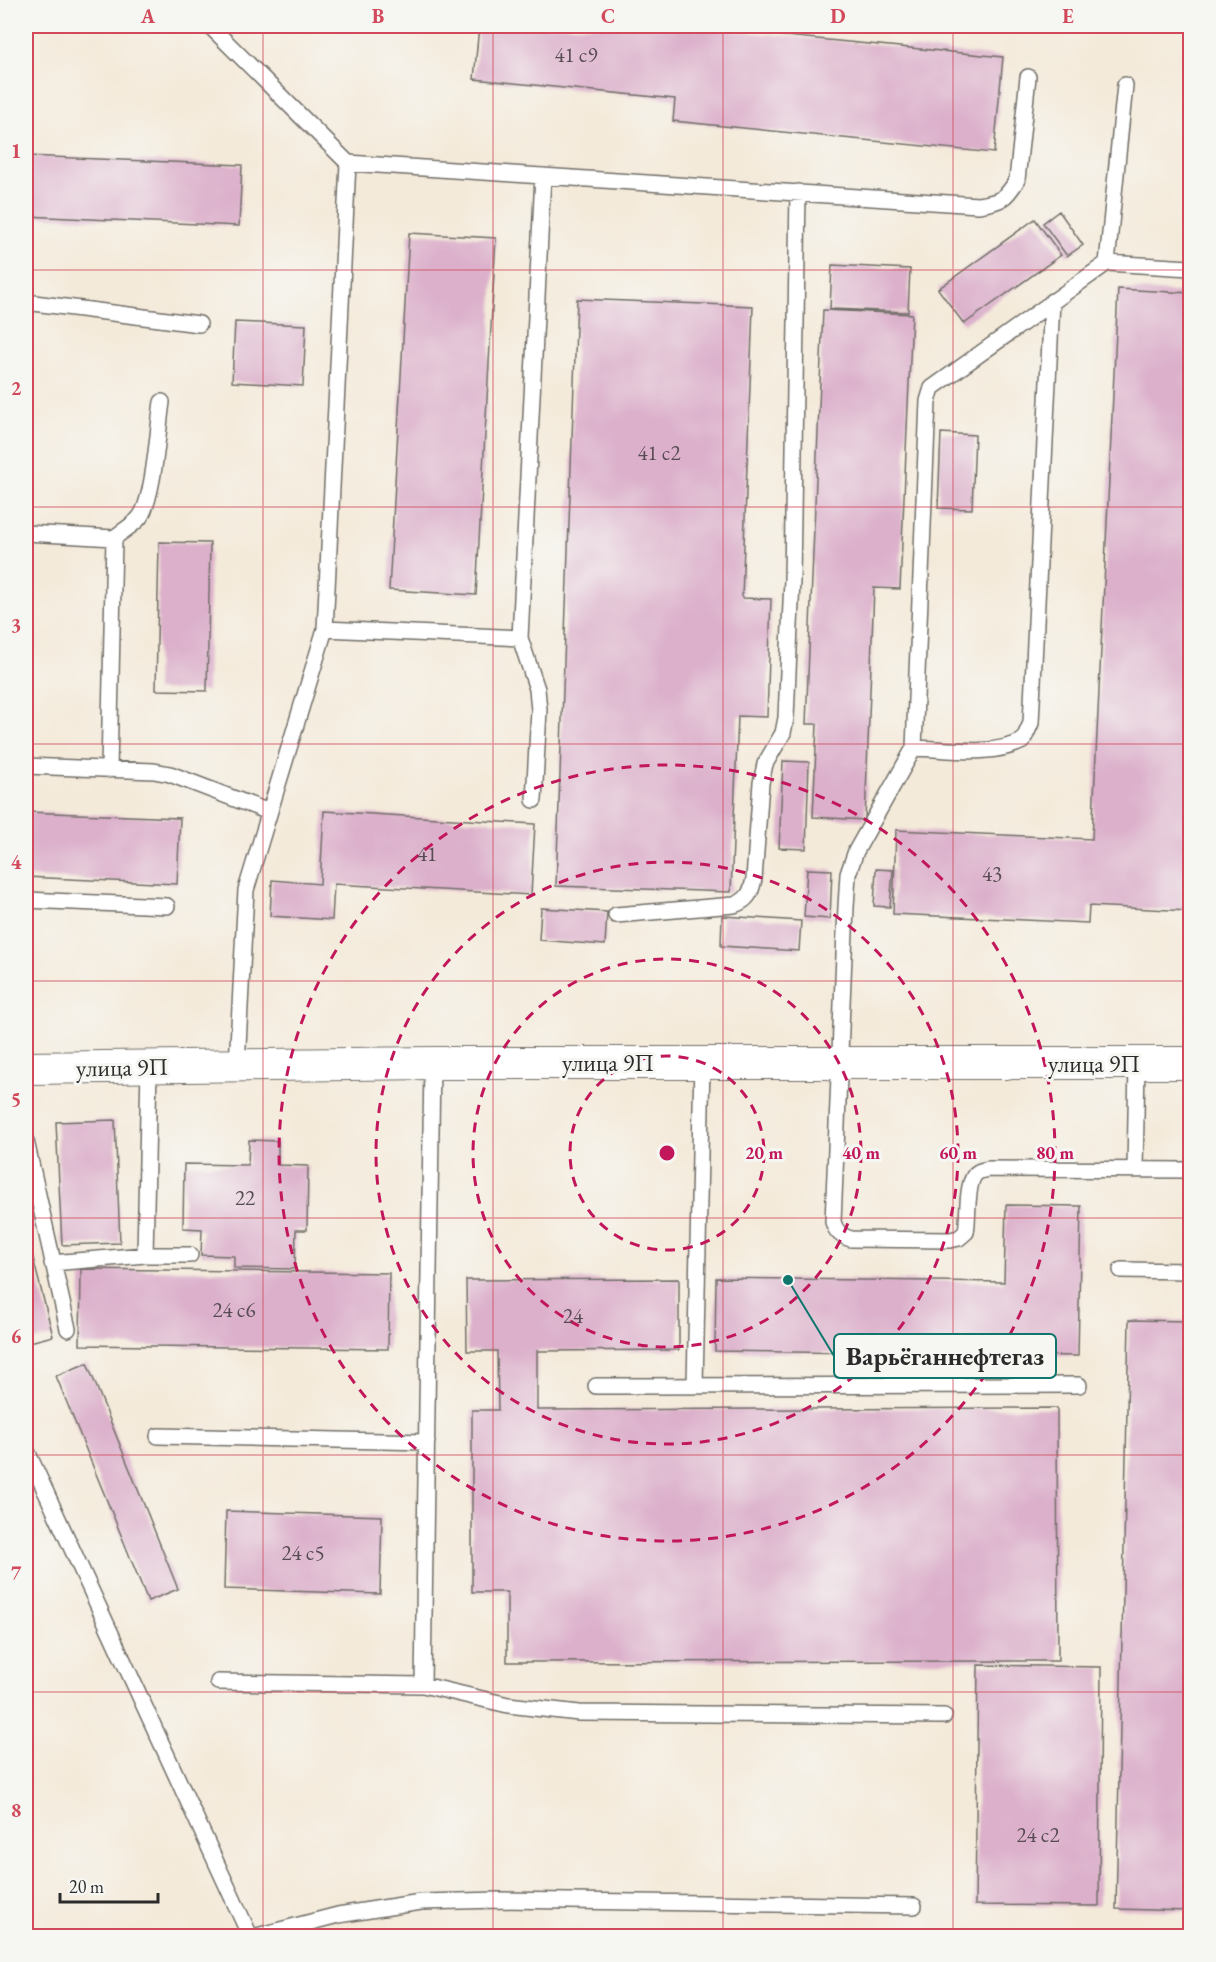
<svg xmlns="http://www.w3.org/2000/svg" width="1216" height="1962" viewBox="0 0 1216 1962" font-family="'EB Garamond',serif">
  <rect width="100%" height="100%" fill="#f6f6f2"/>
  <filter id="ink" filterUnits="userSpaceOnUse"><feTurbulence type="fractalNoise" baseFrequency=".0167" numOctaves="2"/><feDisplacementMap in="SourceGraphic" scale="12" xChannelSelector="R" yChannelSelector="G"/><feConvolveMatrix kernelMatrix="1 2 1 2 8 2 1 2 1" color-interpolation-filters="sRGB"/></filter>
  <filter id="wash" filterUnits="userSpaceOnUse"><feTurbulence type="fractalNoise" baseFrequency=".008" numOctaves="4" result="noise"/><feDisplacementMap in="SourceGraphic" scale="24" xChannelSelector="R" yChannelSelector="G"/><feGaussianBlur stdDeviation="1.35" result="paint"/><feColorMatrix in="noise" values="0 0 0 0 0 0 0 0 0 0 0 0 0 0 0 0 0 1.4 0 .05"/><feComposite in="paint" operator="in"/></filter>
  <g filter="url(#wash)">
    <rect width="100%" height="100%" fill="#f4eada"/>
    <g id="blocks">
      <path fill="#dcb0cb" d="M479,26H644L678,29V26H684L1003,57L994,153L673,121L675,99L474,79Z
        M26,156L242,165L239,226L26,216Z
        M1059,211L1083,245L1067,256L1043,223Z
        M1035,219L1061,255L964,324L938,289Z
        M409,233L496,238L476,595L389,590Z
        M832,265L910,269L908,312L830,309Z
        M1118,289L1190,293V911L1089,906L1088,923L893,914L896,830L1092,839Z
        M577,299L753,306L742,598L771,599L767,717L738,716L731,892L556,886Z
        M823,310L912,314L900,589L874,588L865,820L813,817L817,724H806Z
        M235,322L306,325L303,386L232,382Z
        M941,433L975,435L972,509L938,508Z
        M159,542L210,543L207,691L156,690Z
        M783,761L809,762L806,849L779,848Z
        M324,811L535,824L531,895L334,884L332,920L270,916L272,880L320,884Z
        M26,812L180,818L177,884L26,877Z
        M807,869L832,870L830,919L804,917Z
        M876,869L893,870L890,907L874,906Z
        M541,908L607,912L605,945L539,940Z
        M722,916L801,921L799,951L721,946Z
        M115,1120L120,1243L62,1245L56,1122Z
        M249,1140L278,1141V1165L308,1166L307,1230H296L295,1269L234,1268V1256L201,1255L202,1229L183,1228L184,1164L248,1165Z
        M1006,1205L1081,1206L1078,1356L715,1351L716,1278L1004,1282Z
        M26,1231L53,1336L26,1343Z
        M81,1269L389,1273L388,1349L80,1345Z
        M679,1279V1350L537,1351V1410L1057,1408L1058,1661L507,1662V1592H472V1410H498L497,1351H467L466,1280Z
        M1129,1320L1190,1321V1911L1116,1909Z
        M87,1363L178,1589L148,1601L56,1376Z
        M226,1511L382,1516L380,1594L224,1589Z
        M978,1665L1101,1667L1099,1906L975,1905Z"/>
    </g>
  </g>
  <g filter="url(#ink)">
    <use href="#blocks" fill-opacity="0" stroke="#716e68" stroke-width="1.5"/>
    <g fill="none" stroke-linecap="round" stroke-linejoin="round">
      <defs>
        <path id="lane" d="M210,26L348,163L325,629L246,890L237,1065
          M348,163L978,205C1000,202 1005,200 1017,180L1028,77
          M1107,263L1190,268
          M1052,301L1031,723L1023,741C990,757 949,749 914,748L856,851L848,874L846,907L833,1222C836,1232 841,1236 851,1239L950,1240L959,1238L966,1232C969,1218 965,1179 978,1172C981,1170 985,1170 988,1169L1190,1170
          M26,302L199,324
          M26,533L114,538L109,770
          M114,538C122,531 134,525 140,517C154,498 158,428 162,402
          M325,629L520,638L543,176
          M520,638L537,689L539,710L534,800
          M914,748L928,401L932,388L1107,263L1125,85
          M26,766L154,771L170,774L269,812
          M26,900L167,906
          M616,915L734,905C748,900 751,893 754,879L761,783L765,764L783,733L786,718L792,580L798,192
          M26,1141L68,1329
          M1135,1170L1137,1063
          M145,1255L149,1066
          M52,1263L145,1255H190
          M1121,1270L1190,1271
          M695,1385L702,1062
          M596,1386L1079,1385
          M158,1436L427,1442
          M26,1449L250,1936
          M218,1682L423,1685L432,1063
          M423,1685L508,1705L579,1713L944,1716
          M257,1936L338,1915L421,1902L499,1900L914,1906"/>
        <path id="street" d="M26,1068L432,1063H1190"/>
      </defs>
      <use href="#lane" stroke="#716e68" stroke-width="18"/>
      <use href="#street" stroke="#716e68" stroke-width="34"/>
      <use href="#lane" stroke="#fff" stroke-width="15"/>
      <use href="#street" stroke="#fff" stroke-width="32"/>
    </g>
  </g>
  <path fill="none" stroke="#d1495b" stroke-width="1.5" stroke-opacity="0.55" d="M263,26V1936M493,26V1936M723,26V1936M953,26V1936M26,270H1190M26,507H1190M26,744H1190M26,981H1190M26,1218H1190M26,1455H1190M26,1692H1190"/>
  <g fill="none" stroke="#c2185b" stroke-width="3" stroke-dasharray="10 8">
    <circle cx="667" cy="1153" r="97"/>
    <circle cx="667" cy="1153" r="194"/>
    <circle cx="667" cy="1153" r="291"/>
    <circle cx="667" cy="1153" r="388"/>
  </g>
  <g text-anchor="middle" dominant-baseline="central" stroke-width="6" stroke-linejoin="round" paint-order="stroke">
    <g font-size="21" fill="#574c53">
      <text x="576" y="54">41 с9</text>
      <text x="659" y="452">41 с2</text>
      <text x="427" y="853">41</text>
      <text x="992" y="873">43</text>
      <text x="245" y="1197">22</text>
      <text x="234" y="1309">24 с6</text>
      <text x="573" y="1315">24</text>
      <text x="303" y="1552">24 с5</text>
      <text x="1038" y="1834">24 с2</text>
    </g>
    <g font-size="24" fill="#2b2b2b" stroke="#f6f6f2">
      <text x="608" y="1062">улица 9П</text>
      <text x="1094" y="1063">улица 9П</text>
      <text transform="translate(122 1067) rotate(-1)">улица 9П</text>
    </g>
  </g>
  <circle cx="667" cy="1153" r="9" fill="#c2185b" stroke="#f6f6f2" stroke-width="3"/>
  <g font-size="18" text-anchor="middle" font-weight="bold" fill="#c2185b" stroke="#f6f6f2" stroke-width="6" stroke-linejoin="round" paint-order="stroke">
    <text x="764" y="1159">20 m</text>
    <text x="861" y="1159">40 m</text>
    <text x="958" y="1159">60 m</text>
    <text x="1055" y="1159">80 m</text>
  </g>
  <path fill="none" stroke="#0f766e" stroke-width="2" d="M788 1280L834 1356"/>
  <circle fill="#0f766e" stroke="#f6f6f2" stroke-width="2" cx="788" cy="1280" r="6"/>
  <rect fill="#f6f6f2" stroke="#0f766e" stroke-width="2" x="834" y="1334" width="222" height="44" rx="6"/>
  <g font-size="26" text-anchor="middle" font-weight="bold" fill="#2b2b2b">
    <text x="945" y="1365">Варьёганнефтегаз</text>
  </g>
  <rect width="1216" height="1962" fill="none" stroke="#f6f6f2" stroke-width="66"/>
  <path d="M60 1893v9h98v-9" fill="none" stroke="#2b2b2b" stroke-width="3"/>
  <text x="69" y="1893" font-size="18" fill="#2b2b2b" stroke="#f6f6f2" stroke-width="4.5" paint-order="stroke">20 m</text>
  <rect x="33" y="33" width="1150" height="1896" fill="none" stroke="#d1495b" stroke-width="2"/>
  <g font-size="20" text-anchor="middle" font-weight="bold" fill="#d1495b">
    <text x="148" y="23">A</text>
    <text x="378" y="23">B</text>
    <text x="608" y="23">C</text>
    <text x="838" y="23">D</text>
    <text x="1068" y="23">E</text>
    <text x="16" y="158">1</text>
    <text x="16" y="395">2</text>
    <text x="16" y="632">3</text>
    <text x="16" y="869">4</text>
    <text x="16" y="1106">5</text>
    <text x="16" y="1343">6</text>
    <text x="16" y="1580">7</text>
    <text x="16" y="1817">8</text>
  </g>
</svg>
